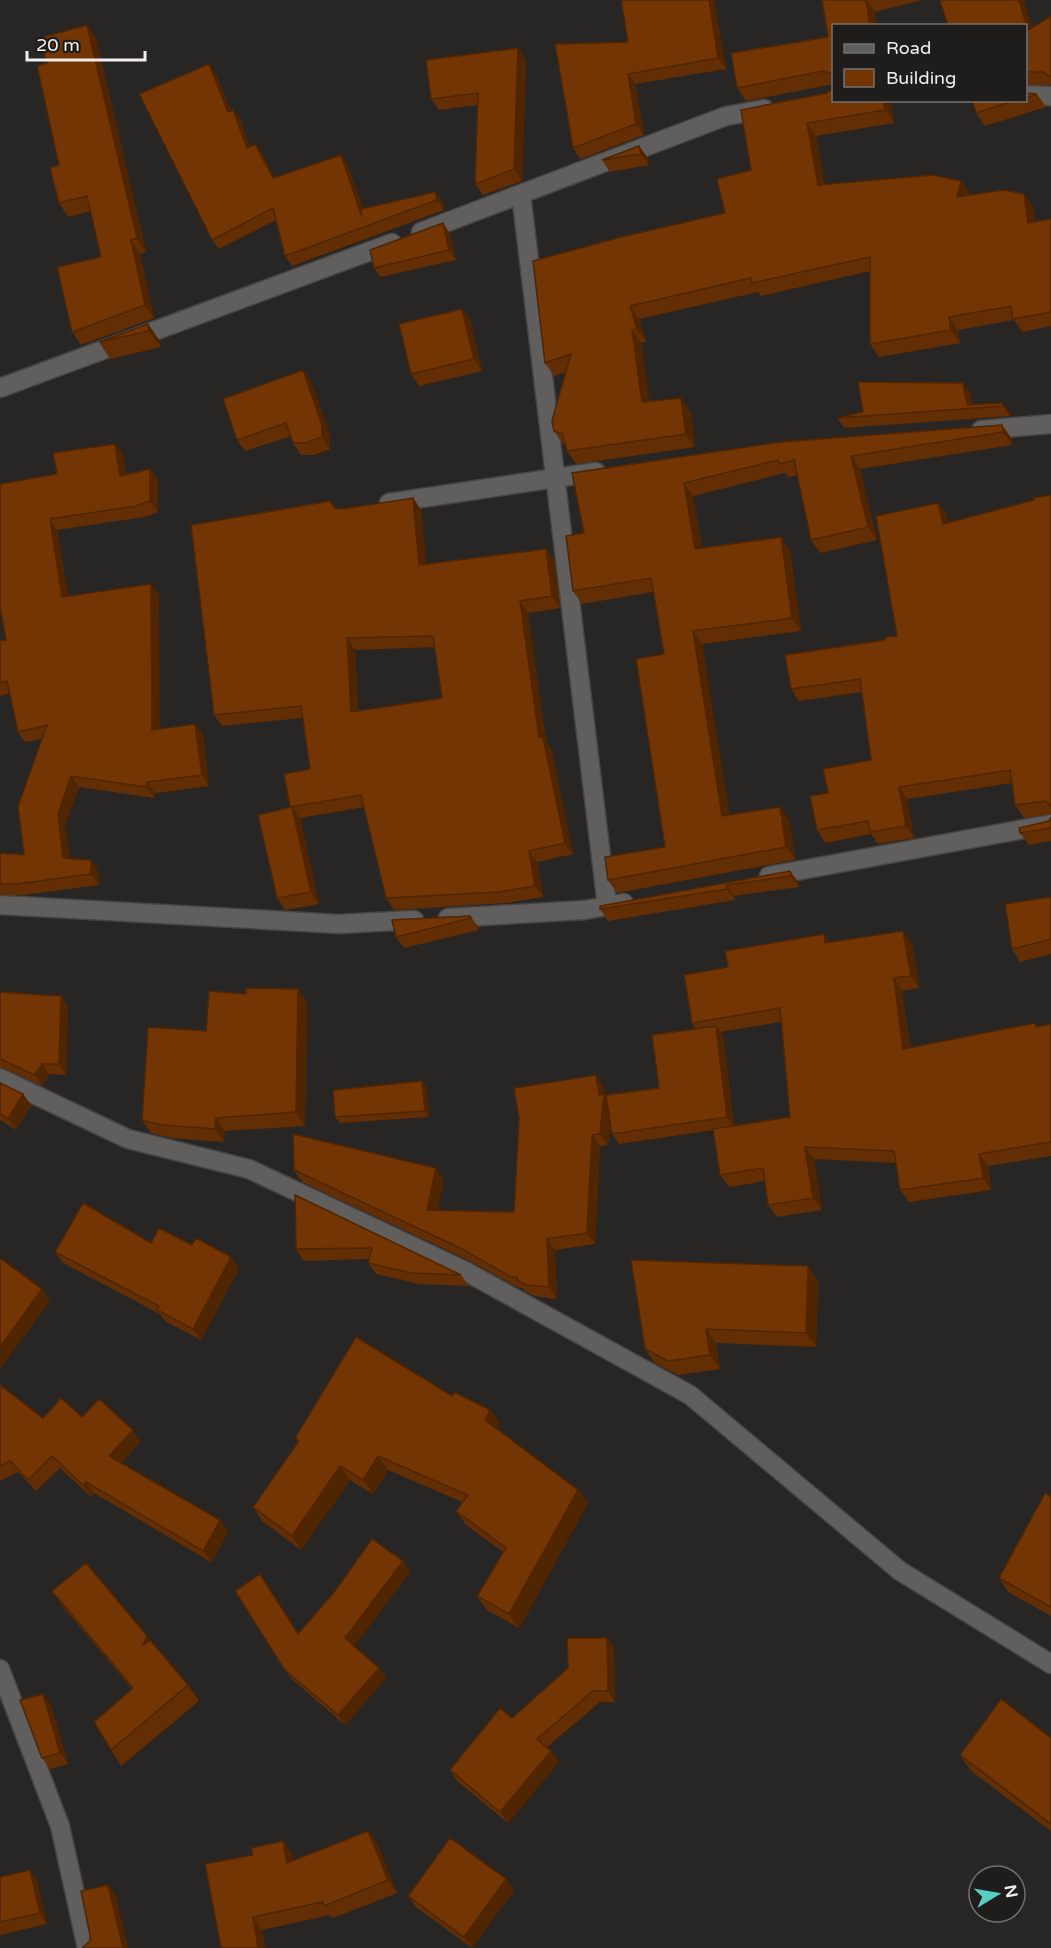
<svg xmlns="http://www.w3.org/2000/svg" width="1051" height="1948" viewBox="0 0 1051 1948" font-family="'Varela Round',sans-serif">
  <rect width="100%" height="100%" fill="#282525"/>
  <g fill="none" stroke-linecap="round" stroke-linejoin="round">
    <defs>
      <path id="street" d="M1026,95L1051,96
        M521,194L607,906
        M421,232L726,116L764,109
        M0,388L392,243
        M981,430L1051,424
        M389,503L596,472
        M769,876L1051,824
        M0,905L339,924L414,920
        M448,918L585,910L624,903
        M0,1078L128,1139L249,1169L465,1271L690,1395L900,1571L1051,1664
        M0,1669L60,1826L87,1948"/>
    </defs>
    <use href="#street" stroke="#474444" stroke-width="21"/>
    <use href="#street" stroke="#615e5e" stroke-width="18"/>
  </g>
  <path fill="#632e03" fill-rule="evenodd" d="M621,0H714L726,69L635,84L644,135L580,159L573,148L628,42Z
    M822,0H922L875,12L834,26V84L746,101L737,88L828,37Z
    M940,0H1023L1032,27L1051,16V85H1026V26Z
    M96,38L146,252L140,254L154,318L81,345L72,332L101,257L91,211L68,217L59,203V165L47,63Z
    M518,48L526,60L522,181L483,195L475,184L477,105L439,110L431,99Z
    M216,74L231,111L240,119L250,147L255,144L262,154L274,177L347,164L363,209L435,192L442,202L444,210L292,266L285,256L276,220L219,249L212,240Z
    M827,93L890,100L894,123L816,136L824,185L961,181L970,194L969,195L1033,207L1035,221L1051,219V326L1022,332L1014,320L958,330L960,343L879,357L870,344V271L761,296L758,292L639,319L646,342L641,343L649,401L690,411L695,447L576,464L567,451L566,445L563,444L554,431L566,372L554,376L545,363L725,213L751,170Z
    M1026,93L1037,94L1046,107L985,126L976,113L972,100H1026Z
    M639,146L647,157L649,165L610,172L602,160Z
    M449,232L456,260L380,277L374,268Z
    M470,320L482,371L419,386L411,374Z
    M148,324L159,340L161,347L110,359L99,342Z
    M303,370L311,382L330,436V449L314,455H301L293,443L291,436L245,451L237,440Z
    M963,383L970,393L973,405L1002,403L1010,413V416L845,428L837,418L863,412Z
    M1002,425L1011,438L1012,445L860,469L877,540L820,553L811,540L797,475L788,477L785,473L693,496L702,548L790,550L801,631L702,644L729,815L780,807L789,820L795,860L617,893L608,880L665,847L664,654L653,592L582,604L573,591L584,533L572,473Z
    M123,454L126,474L150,469L158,480V512L144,517L57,530L68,596L159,595V729L195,724L203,735L209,786L155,793L154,798L79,787L65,825L69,858L98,871L99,885L24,895H0V853L24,855L42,739L25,742L18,732L10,693L0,696V641L6,640L57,474Z
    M1051,495V814L1024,818L1015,805L1012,783L907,799L914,838L878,844L871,834L825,843L817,830L828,793L871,760L862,692L799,701L791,689L885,640L897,636L938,503L946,515L948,523Z
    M413,498L421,510L426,564L554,560L560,608L528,613L546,742L551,748L573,854L537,862L543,897L507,903L394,910L386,898L364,807L300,818L319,904L285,910L277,898L290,808L310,769L302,718L222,726L214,715L335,508L342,509ZM435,647L442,698L358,711L355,650Z
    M1051,817V841L1029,845L1020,833L1049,821Z
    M790,871L798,882L799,887L734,896L735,900L608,921L600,909Z
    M1051,897V954L1020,962L1012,949Z
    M470,916L478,927L479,930L404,948L396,937Z
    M903,931L912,944L919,988L902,991L910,1048L1051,1024V1156L988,1166L991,1190L909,1202L900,1190L896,1163L814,1159L822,1210L777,1217L768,1205L765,1181L729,1187L720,1175L713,1130L619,1144L612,1134L611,1122L608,1145L600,1146L595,1244L555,1250L557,1299L534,1296L525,1291L523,1288H519L470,1261L302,1182L294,1170L444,1180L437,1210L514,1212L604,1087L605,1095L606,1097L659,1088L696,1029L692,1023L728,967L824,934L830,943ZM781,1022L790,1117L734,1126L723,1036L720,1032Z
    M0,992L61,996L68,1007L66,1075L49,1074L42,1086L4,1068H0Z
    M307,1002L305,1126L225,1131L224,1142L171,1138L151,1133L142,1120L206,1031Z
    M422,1081L426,1087L429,1117L340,1123L335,1117Z
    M0,1083L31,1105L16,1130L0,1120Z
    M295,1195L461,1275L469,1286L419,1284L376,1274L368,1263L369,1259L304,1261L296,1249Z
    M151,1243L231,1257L239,1269L201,1340L165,1321L160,1314L63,1263L55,1252Z
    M808,1266L818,1281L816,1347L716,1343L720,1369L678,1375L655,1363L645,1349Z
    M0,1385L43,1418L82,1417L140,1442L121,1463L220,1520L228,1532L211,1562L94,1493L91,1497L60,1468L36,1491L18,1472L0,1481Z
    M452,1396L490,1410L500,1424L497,1429L578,1490L588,1503L519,1628L487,1610L477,1596L503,1552L466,1525L456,1511L462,1502L388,1470L373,1494L350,1480L301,1550L262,1521L253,1507L298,1442L295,1438Z
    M1051,1497V1616L1008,1592L999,1578Z
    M410,1572L354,1646L379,1668L386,1678L345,1725L292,1679L284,1669L267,1585L298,1633Z
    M52,1591L150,1640L188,1685L199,1701L121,1766L111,1750L132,1689L63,1607Z
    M607,1638L614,1648L615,1702H600L547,1747L551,1751L559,1762L508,1823L457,1781L450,1770Z
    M43,1694L51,1705L68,1764L50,1769L42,1758Z
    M1051,1738V1831L971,1771L960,1755Z
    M368,1831L377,1844L397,1893L333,1918L330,1915L262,1930L265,1948H221L253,1855L283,1841L292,1854L293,1861Z
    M30,1870L37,1881L47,1924L0,1935V1877Z
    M514,1890L472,1948L416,1907L408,1896Z"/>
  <path fill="#502502" d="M709,0H714L726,69L718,58Z
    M866,0L875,12L877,26H870Z
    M1019,0H1023L1037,42L1028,30Z
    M87,25L96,38L146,252L137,238Z
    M518,48L526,60L522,181L514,169Z
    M209,64L216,74L235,121L228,112Z
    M628,74L635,84L644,135L636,124Z
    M883,100H890L894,123L885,110Z
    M233,110L240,119L254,158L247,148Z
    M807,123L816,136L827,198L818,185Z
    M255,144L262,154L279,188L273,178Z
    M639,146L647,157L649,165L641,154Z
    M341,155L347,164L369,227L362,217Z
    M961,181L970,194L966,210L957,197Z
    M435,192L442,202L444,210L437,200Z
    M1024,194L1033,207L1037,236L1028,223Z
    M443,223L449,232L456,260L449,250Z
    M131,240L140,254L154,318L145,305Z
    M630,306L639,319L646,342L637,329Z
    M462,309L470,320L482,371L474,359Z
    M949,317L958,330L960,343L951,330Z
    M148,324L159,340L161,347L149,331Z
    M632,330L641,343L651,415L642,402Z
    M303,370L311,382L330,436V449L322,437Z
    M963,383L970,393L973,408L967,405Z
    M681,398L690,411L695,447L686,434Z
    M1002,403L1010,413V416L1003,406Z
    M1002,425L1011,438L1012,445L1003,432Z
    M115,444L123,454L128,486L120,476Z
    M851,456L860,469L877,540L868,527Z
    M150,469L158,480V512L150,501Z
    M684,483L693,496L704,562L695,549Z
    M413,498L421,510L427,577L419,565Z
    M938,503L946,515L951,536L943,524Z
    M50,519L57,530L70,608L62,597Z
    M781,537L790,550L801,631L792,618Z
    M546,549L554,560L560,608L552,596Z
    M151,584L159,595L160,741L152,730Z
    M520,601L528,613L546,742L551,748L573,854L565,843L539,737Z
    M693,631L702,644L732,829L722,816Z
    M347,638L355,650L359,724L351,712Z
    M195,724L203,735L209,786L202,775Z
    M71,776L79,787L65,825L71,869L63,858L58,814Z
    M147,782L155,793L154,798L146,787Z
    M899,787L907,799L914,838L906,826Z
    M292,807L300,819L319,904L311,892Z
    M780,807L789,820L795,860L786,847Z
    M529,851L537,862L543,897L535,886Z
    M91,860L98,871L99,885L91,874Z
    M790,871L798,882L799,887L791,876Z
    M726,885L734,896L735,900L727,889Z
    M470,916L478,927L479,930L471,918Z
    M903,931L912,944L919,988L911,976Z
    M824,934L832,946L825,943Z
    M894,978L902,991L911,1062L903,1049Z
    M298,989L307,1002L305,1126L296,1112Z
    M61,996L68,1007L66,1075L59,1064Z
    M716,1026L723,1036L734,1127L727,1117Z
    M42,1064L49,1074L42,1086L35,1075Z
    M596,1075L604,1087L605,1095L612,1105L608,1145L600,1134L599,1095Z
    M422,1081L426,1087L429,1117L425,1111Z
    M23,1094L31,1105L16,1130L8,1119Z
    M216,1118L225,1131L224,1142L215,1129Z
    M592,1135L600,1146L595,1244L587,1233Z
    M805,1147L814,1159L822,1210L813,1198Z
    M979,1154L988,1166L991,1190L983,1178Z
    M436,1168L444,1180L435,1221L427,1210Z
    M547,1239L555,1250L557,1299L549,1287Z
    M231,1257L239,1269L201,1340L193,1329Z
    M808,1266L818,1281L816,1347L806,1333Z
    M42,1289L50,1301L0,1369V1347Z
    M706,1329L716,1343L720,1369L710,1355Z
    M490,1410L500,1424L494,1434L485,1420Z
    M133,1430L140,1442L117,1467L109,1456Z
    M378,1456L388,1470L373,1494L363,1480Z
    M340,1466L350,1480L301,1550L292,1536Z
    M86,1482L94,1493L91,1497L83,1485Z
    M578,1490L588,1503L519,1628L509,1614Z
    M220,1520L228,1532L211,1562L203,1551Z
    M403,1561L410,1572L352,1649L345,1638Z
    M147,1636L158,1652L142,1646Z
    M607,1638L614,1648L615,1702L608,1691Z
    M379,1668L386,1678L345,1725L338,1715Z
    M43,1694L51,1705L68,1764L60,1753Z
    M551,1751L559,1762L508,1823L500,1812Z
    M368,1831L377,1844L397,1893L388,1880Z
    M283,1841L292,1854L296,1876L287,1863Z
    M30,1870L37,1881L47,1924L40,1913Z
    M506,1879L514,1890L472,1948L464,1937Z
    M108,1885L116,1896L128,1948H123Z
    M253,1917L262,1930L265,1948H258Z"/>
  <path fill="#733503" stroke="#502502" stroke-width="1.5" fill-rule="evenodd" d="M621,0H709L718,58L628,74L636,124L573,148L555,44L628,42Z
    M822,0H866L870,26H834V75L823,71L737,88L731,53L828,37Z
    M940,0H1019L1028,30L1051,16V77L1043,72H1026V26H948Z
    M87,25L137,238L131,240L145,305L72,332L57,267L101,257L87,196L59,203L50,168L59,165L37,66L47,63L39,38Z
    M518,48L514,169L475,184L478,93L431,99L426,60Z
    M209,64L228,112L233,110L247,148L255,144L273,178L341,155L362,217L361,209L435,192L437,200L285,256L273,208L212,240L139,94Z
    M834,88V100H883L885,110L807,123L818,185L933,175L961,181L957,197L1003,190L1024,194L1028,223L1051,219V312L1013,319L1011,306L949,317L951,330L870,344V257L752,283L751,278L630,306L637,329L632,330L642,402L681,398L686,434L567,451L563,434L554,431L552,421L571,354L545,363L533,261L621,237L725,213L717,179L751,170L741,110L827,93Z
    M1026,93L1037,94L1026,98Z
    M972,100H1016L976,113Z
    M639,146L641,154L602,160Z
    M443,223L449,250L374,268L370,250Z
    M462,309L474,359L411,374L399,324Z
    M148,324L149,331L99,342Z
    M303,370L322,425V437L306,443H293L286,423L237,440L223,399Z
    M858,382L963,383L967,405L1002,403L1003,406L837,418L863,412Z
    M1002,425L1003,432L851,456L868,527L811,540L794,460L779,464L778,460L684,483L695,549L781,537L792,618L693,631L722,816L780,807L786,847L608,880L605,857L665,847L636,659L664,654L651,578L573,591L566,536L584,533L572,473L781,442Z
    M115,444L120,476L150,469V501L136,506L50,519L62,597L151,584L152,730L195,724L202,775L147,782L146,787L71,776L58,814L63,858L91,860V874L17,884H0V853L24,855L18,806L47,725L18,732L7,681L0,683V641L6,640L0,607V484L57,474L53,453Z
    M1051,495V807L1046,801L1015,805L1010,770L899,787L906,826L870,832L868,821L817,830L810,796L828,793L823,769L871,760L860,679L791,689L785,655L885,640V637L897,636L876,516L938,503L943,524L1034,500L1033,498Z
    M413,498L419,565L546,549L552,596L520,601L539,737H543L565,843L529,851L535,886L499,892L386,898L361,795L290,807L284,774L310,769L301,706L214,715L191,525L330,501L335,508L342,509ZM433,636L442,698L351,712L347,638Z
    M292,807L311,892L277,898L258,815Z
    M1051,817V828L1020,833L1019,828L1049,821Z
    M790,871L791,876L726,885L727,889L600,909V906Z
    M1051,897V939L1012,949L1005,904Z
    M470,916L471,918L396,937L392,920Z
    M903,931L911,976L894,978L903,1049L1035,1023L1036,1027L1051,1024V1142L979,1154L983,1178L900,1190L894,1151L805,1147L813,1198L768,1205L763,1168L720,1175L713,1129L790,1117L780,1008L692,1023L684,975L728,967L725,951L824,934L825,943Z
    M246,988L298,989L296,1112L216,1118L215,1129L162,1125L142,1120L148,1027L206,1031L209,991L246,994Z
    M0,992L61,996L59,1064H42L35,1075L0,1059Z
    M716,1026L727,1117L612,1134L606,1095L659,1088L652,1035Z
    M596,1075L599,1095L604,1094L600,1134L592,1135L587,1233L547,1239L549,1287L526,1285L517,1280V1277H511L462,1249L294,1170L293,1134L436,1168L427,1210L514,1212L519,1118L514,1088Z
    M422,1081L425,1111L335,1117L333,1090Z
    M0,1083L23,1094L8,1119L0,1114Z
    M295,1195L461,1275L411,1273L368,1263L372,1248L296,1249Z
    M83,1203L151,1243L159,1228L192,1245L196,1238L231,1257L193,1329L157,1310L159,1306L55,1252Z
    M0,1258L42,1289L0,1347Z
    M631,1260L808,1266L806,1333L706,1329L710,1355L668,1361L645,1349Z
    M356,1337L452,1396L454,1392L490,1410L485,1420L578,1490L509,1614L477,1596L506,1548L456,1511L468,1495L378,1456L363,1480L340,1466L292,1536L253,1507L299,1441L295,1438Z
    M0,1385L43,1418L61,1398L82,1417L99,1399L133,1430L109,1456L220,1520L203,1551L86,1482L83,1485L52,1456L28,1480L10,1461L0,1466Z
    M1045,1493L1051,1497V1607L999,1578Z
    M372,1539L403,1561L345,1638L379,1668L338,1715L284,1669L235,1591L260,1574L298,1634L335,1591Z
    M86,1563L147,1636L142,1646L150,1640L188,1685L111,1750L94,1722L133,1688L52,1591Z
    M567,1638H607L608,1691H593L537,1739L551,1751L500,1812L450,1770L500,1708L512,1718L568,1668Z
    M43,1694L60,1753L42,1758L20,1700Z
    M1001,1699L1051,1738V1824L960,1755Z
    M368,1831L388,1880L324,1906L323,1902L253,1917L258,1948H221L205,1864L253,1855L251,1848L283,1841L287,1863Z
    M450,1838L506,1879L464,1937L408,1896Z
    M30,1870L40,1913L0,1922V1877Z
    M108,1885L123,1948H83V1947L90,1941V1935L81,1891Z"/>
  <rect x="832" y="24" width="195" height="78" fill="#1f1c1c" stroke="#737070" stroke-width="1.5"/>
  <rect x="844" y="44" width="30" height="9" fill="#615e5e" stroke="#737070" stroke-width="1.5"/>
  <text x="886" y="54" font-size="18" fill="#f1eeee">Road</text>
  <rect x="844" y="69" width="30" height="18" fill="#733503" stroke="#737070" stroke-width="1.5"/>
  <text x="886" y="84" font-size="18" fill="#f1eeee">Building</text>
  <g transform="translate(997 1894) rotate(79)"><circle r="28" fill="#1f1c1c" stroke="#737070" stroke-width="1.5"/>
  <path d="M0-4.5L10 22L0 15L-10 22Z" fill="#57cec2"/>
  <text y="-9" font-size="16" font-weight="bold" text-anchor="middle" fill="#f1eeee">N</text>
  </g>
  <path d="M27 51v9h118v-9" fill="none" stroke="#f1eeee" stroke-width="3"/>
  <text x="36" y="51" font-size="18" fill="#f1eeee" stroke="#1f1c1c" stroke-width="4.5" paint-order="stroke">20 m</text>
</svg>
